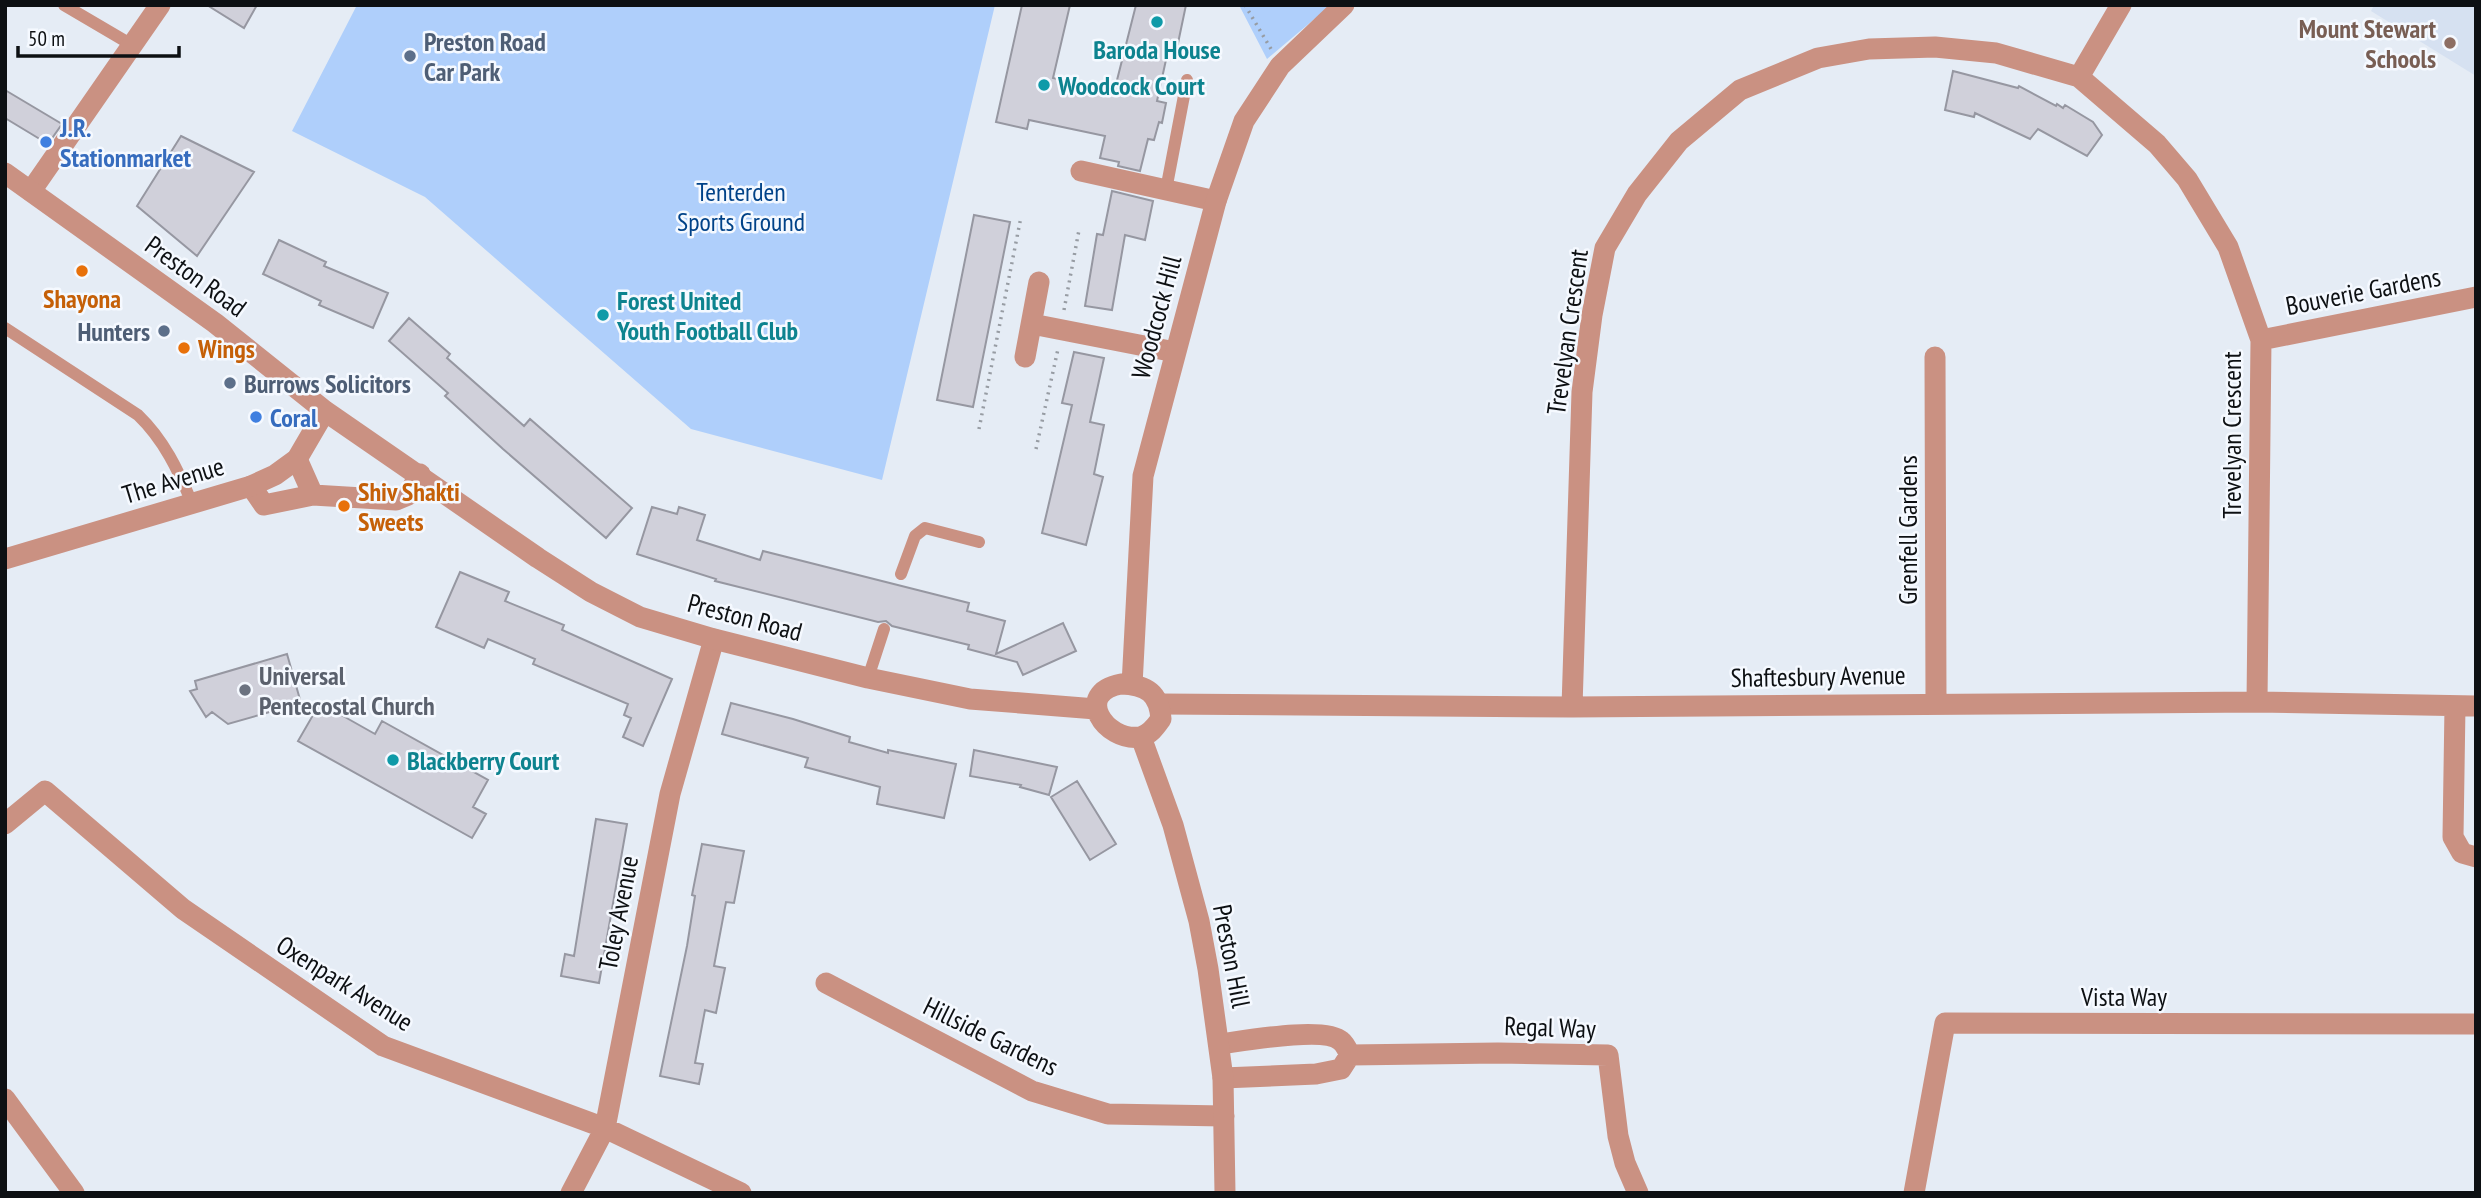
<svg xmlns="http://www.w3.org/2000/svg" width="2481" height="1198" viewBox="0 0 2481 1198" font-family="'PT Sans Narrow',sans-serif">
  <rect width="100%" height="100%" fill="#e5ecf5"/>
  <path fill="#d6e1f1" d="M2374,5H2476V76L2371,11Z"/>
  <path fill="#afcffb" d="M357,5H995L882,480L691,429L425,197L292,131Z
    M1239,5H1331L1267,59Z"/>
  <path fill="#d0d0da" stroke="#9697a1" stroke-width="2" d="M207,5H257L244,28Z
    M1022,5H1070L1053,78L1114,92L1136,5H1186L1177,48L1169,46L1157,101L1166,103L1162,123L1159,122L1154,140L1148,139L1140,171L1118,166L1119,162L1100,158L1105,136L1029,120L1027,129L996,122Z
    M1953,71L2018,88L2019,86L2056,106L2057,104L2063,108L2065,105L2093,122L2102,135L2087,156L2038,129L2030,139L1975,113L1974,117L1945,110Z
    M5,90L62,124L48,144L5,118Z
    M181,136L254,172L197,256L137,206Z
    M1112,191L1153,201L1145,240L1125,235L1112,310L1085,306L1097,234L1103,235Z
    M974,215L1010,222L973,407L937,400Z
    M279,240L326,262L324,266L388,293L373,328L319,305L321,301L263,274Z
    M409,318L450,354L447,358L524,426L530,419L632,508L606,538L503,449L445,396L448,393L389,341Z
    M1074,352L1104,358L1090,422L1104,425L1094,474L1103,477L1086,545L1042,533L1072,405L1062,403Z
    M652,507L677,514L679,507L705,515L697,540L760,560L763,551L969,603L967,611L1005,621L996,654L1063,623L1076,651L1023,675L1017,662L968,649L969,645L892,626L886,621L878,622L715,581L716,579L637,554Z
    M460,572L509,592L505,601L564,625L562,630L672,679L643,746L623,737L631,718L624,715L628,704L533,664L535,659L488,639L484,648L436,627Z
    M287,654L301,703L228,724L212,712L206,717L190,691L197,689L195,681Z
    M320,703L375,734L382,721L488,780L473,807L486,814L472,838L298,741Z
    M731,703L793,719L850,737L849,742L888,753V750L956,764L944,818L877,804L880,787L805,767L808,758L722,734Z
    M974,750L1057,767L1049,795L1020,787L1021,785L970,776Z
    M1077,781L1116,844L1090,860L1051,797Z
    M596,819L627,824L599,983L561,976L565,954L574,956Z
    M702,844L744,851L734,903L726,902L714,966L725,968L716,1013L705,1010L695,1063L703,1064L699,1084L660,1076L687,946L695,896L692,895Z"/>
  <g fill="none" stroke-linecap="round" stroke-linejoin="round">
    <path stroke="#979ca3" stroke-width="3.5" stroke-dasharray="2 5" stroke-linecap="butt" d="M1245,5L1271,49
      M1064,310L1079,230
      M979,429L1021,217
      M1036,449L1058,349"/>
    <path stroke="#ca9182" stroke-width="12" d="M64,5L132,45
      M1166,190L1187,80
      M5,328L138,415C164,440 178,470 192,503
      M901,574L915,536L925,528L979,542
      M868,678L884,629"/>
    <path stroke="#ca9182" stroke-width="21" d="M2079,77L2121,5
      M1081,171L1216,201
      M31,191L160,5
      M1032,324L1175,352
      M2261,340L2476,297
      M1025,357L1039,282
      M1935,357L1936,703
      M297,459L313,495
      M251,486L264,505L313,495L396,500L408,495L420,474
      M1160,704L1572,707L2257,702L2476,706
      M2455,706L2453,837L2462,853L2476,857
      M1572,707L1582,392L1592,315L1605,248L1637,194L1679,141L1740,90L1818,58L1869,49L1935,47L1996,53L2079,77L2157,144L2187,179L2228,247L2261,340L2257,702
      M5,824L45,791L183,909L383,1046L605,1128L741,1193
      M826,983L1032,1091L1108,1114L1224,1116
      M1219,1044C1243,1041 1325,1026 1341,1041C1345,1044 1348,1051 1350,1055L1341,1069L1316,1074L1223,1078
      M1350,1055L1498,1053L1608,1055L1618,1136L1625,1163L1638,1193
      M5,1099L74,1193
      M571,1193L605,1128L670,794L714,639
      M1914,1193L1945,1023L2476,1024"/>
    <path stroke="#ca9182" stroke-width="21" d="M5,173L215,323L325,411L538,558L591,592L640,617L714,639L868,678L970,699L1096,709
      M5,559L251,486L275,475L297,459L325,411
      M1121,684C1147,685 1159,693 1161,719C1156,726 1150,735 1140,737C1105,742 1073,693 1121,684Z
      M1132,685L1143,476L1216,201L1244,121L1280,66L1344,5
      M1141,737L1173,825L1199,921L1208,969L1223,1078L1225,1193"/>
  </g>
  <g fill="#0f9aa8" stroke="#f5f9ff" stroke-width="2.5">
    <circle cx="1157" cy="22" r="7"/>
    <circle cx="1044" cy="85" r="7"/>
    <circle cx="603" cy="315" r="7"/>
    <circle cx="393" cy="760" r="7"/>
  </g>
  <circle fill="#8d6e63" stroke="#f5f9ff" stroke-width="2.5" cx="2450" cy="43" r="7"/>
  <g fill="#5c6f8a" stroke="#f5f9ff" stroke-width="2.5">
    <circle cx="410" cy="56" r="7"/>
    <circle cx="164" cy="331" r="7"/>
    <circle cx="230" cy="383" r="7"/>
  </g>
  <g fill="#3f7fe0" stroke="#f5f9ff" stroke-width="2.5">
    <circle cx="46" cy="142" r="7"/>
    <circle cx="256" cy="417" r="7"/>
  </g>
  <g fill="#e8710a" stroke="#f5f9ff" stroke-width="2.5">
    <circle cx="82" cy="271" r="7"/>
    <circle cx="184" cy="348" r="7"/>
    <circle cx="344" cy="506" r="7"/>
  </g>
  <circle fill="#6b7280" stroke="#f5f9ff" stroke-width="2.5" cx="245" cy="690" r="7"/>
  <g text-anchor="middle" dominant-baseline="central" stroke-width="5" stroke-linejoin="round" paint-order="stroke">
    <g font-size="26" font-weight="bold" fill="#785e54" stroke="#f5f9ff" text-anchor="end">
      <text x="2436" y="28">Mount Stewart<tspan x="2436" dy="30">Schools</tspan></text>
    </g>
    <g font-size="26" font-weight="bold" fill="#4e5e75" stroke="#f5f9ff" text-anchor="start">
      <text x="424" y="41">Preston Road<tspan x="424" dy="30">Car Park</tspan></text>
      <text x="150" y="331" text-anchor="end">Hunters</text>
      <text x="244" y="383">Burrows Solicitors</text>
    </g>
    <g font-size="26" font-weight="bold" fill="#0d838f" stroke="#f5f9ff" text-anchor="start">
      <text x="1157" y="49" text-anchor="middle">Baroda House</text>
      <text x="1058" y="85">Woodcock Court</text>
      <text x="617" y="300">Forest United<tspan x="617" dy="30">Youth Football Club</tspan></text>
      <text x="407" y="760">Blackberry Court</text>
    </g>
    <g font-size="26" font-weight="bold" fill="#366cbe" stroke="#f5f9ff" text-anchor="start">
      <text x="60" y="127">J.R.<tspan x="60" dy="30">Stationmarket</tspan></text>
      <text x="270" y="417">Coral</text>
    </g>
    <g font-size="26" fill="#004288" stroke="#f5f9ff">
      <text x="741" y="191">Tenterden<tspan x="741" dy="30">Sports Ground</tspan></text>
    </g>
    <g font-size="26" fill="#0d1013" stroke="#f5f9ff">
      <text transform="translate(196 276) rotate(36)">Preston Road</text>
      <text transform="translate(2363 291) rotate(-11)">Bouverie Gardens</text>
      <text transform="translate(1156 317) rotate(-75)">Woodcock Hill</text>
      <text transform="translate(1567 332) rotate(-82)">Trevelyan Crescent</text>
      <text transform="translate(2231 435) rotate(-90)">Trevelyan Crescent</text>
      <text transform="translate(173 480) rotate(-17)">The Avenue</text>
      <text transform="translate(1907 530) rotate(-90)">Grenfell Gardens</text>
      <text transform="translate(745 617) rotate(15)">Preston Road</text>
      <text transform="translate(1818 676) rotate(-1)">Shaftesbury Avenue</text>
      <text transform="translate(618 913) rotate(-79)">Toley Avenue</text>
      <text transform="translate(1232 956) rotate(79)">Preston Hill</text>
      <text transform="translate(345 983) rotate(32)">Oxenpark Avenue</text>
      <text x="2124" y="996">Vista Way</text>
      <text transform="translate(1550 1027) rotate(2)">Regal Way</text>
      <text transform="translate(991 1036) rotate(26)">Hillside Gardens</text>
    </g>
    <g font-size="26" font-weight="bold" fill="#c56008" stroke="#f5f9ff" text-anchor="start">
      <text x="82" y="298" text-anchor="middle">Shayona</text>
      <text x="198" y="348">Wings</text>
      <text x="358" y="491">Shiv Shakti<tspan x="358" dy="30">Sweets</tspan></text>
    </g>
    <g font-size="26" font-weight="bold" fill="#5b616d" stroke="#f5f9ff" text-anchor="start">
      <text x="259" y="675">Universal<tspan x="259" dy="30">Pentecostal Church</tspan></text>
    </g>
  </g>
  <rect width="2481" height="1198" fill="none" stroke="#0d1013" stroke-width="14"/>
  <path d="M18 46v10h161v-10" fill="none" stroke="#0d1013" stroke-width="3.5"/>
  <text x="28" y="46" font-size="21" fill="#0d1013" stroke="#f5f9ff" stroke-width="5" paint-order="stroke">50 m</text>
</svg>
